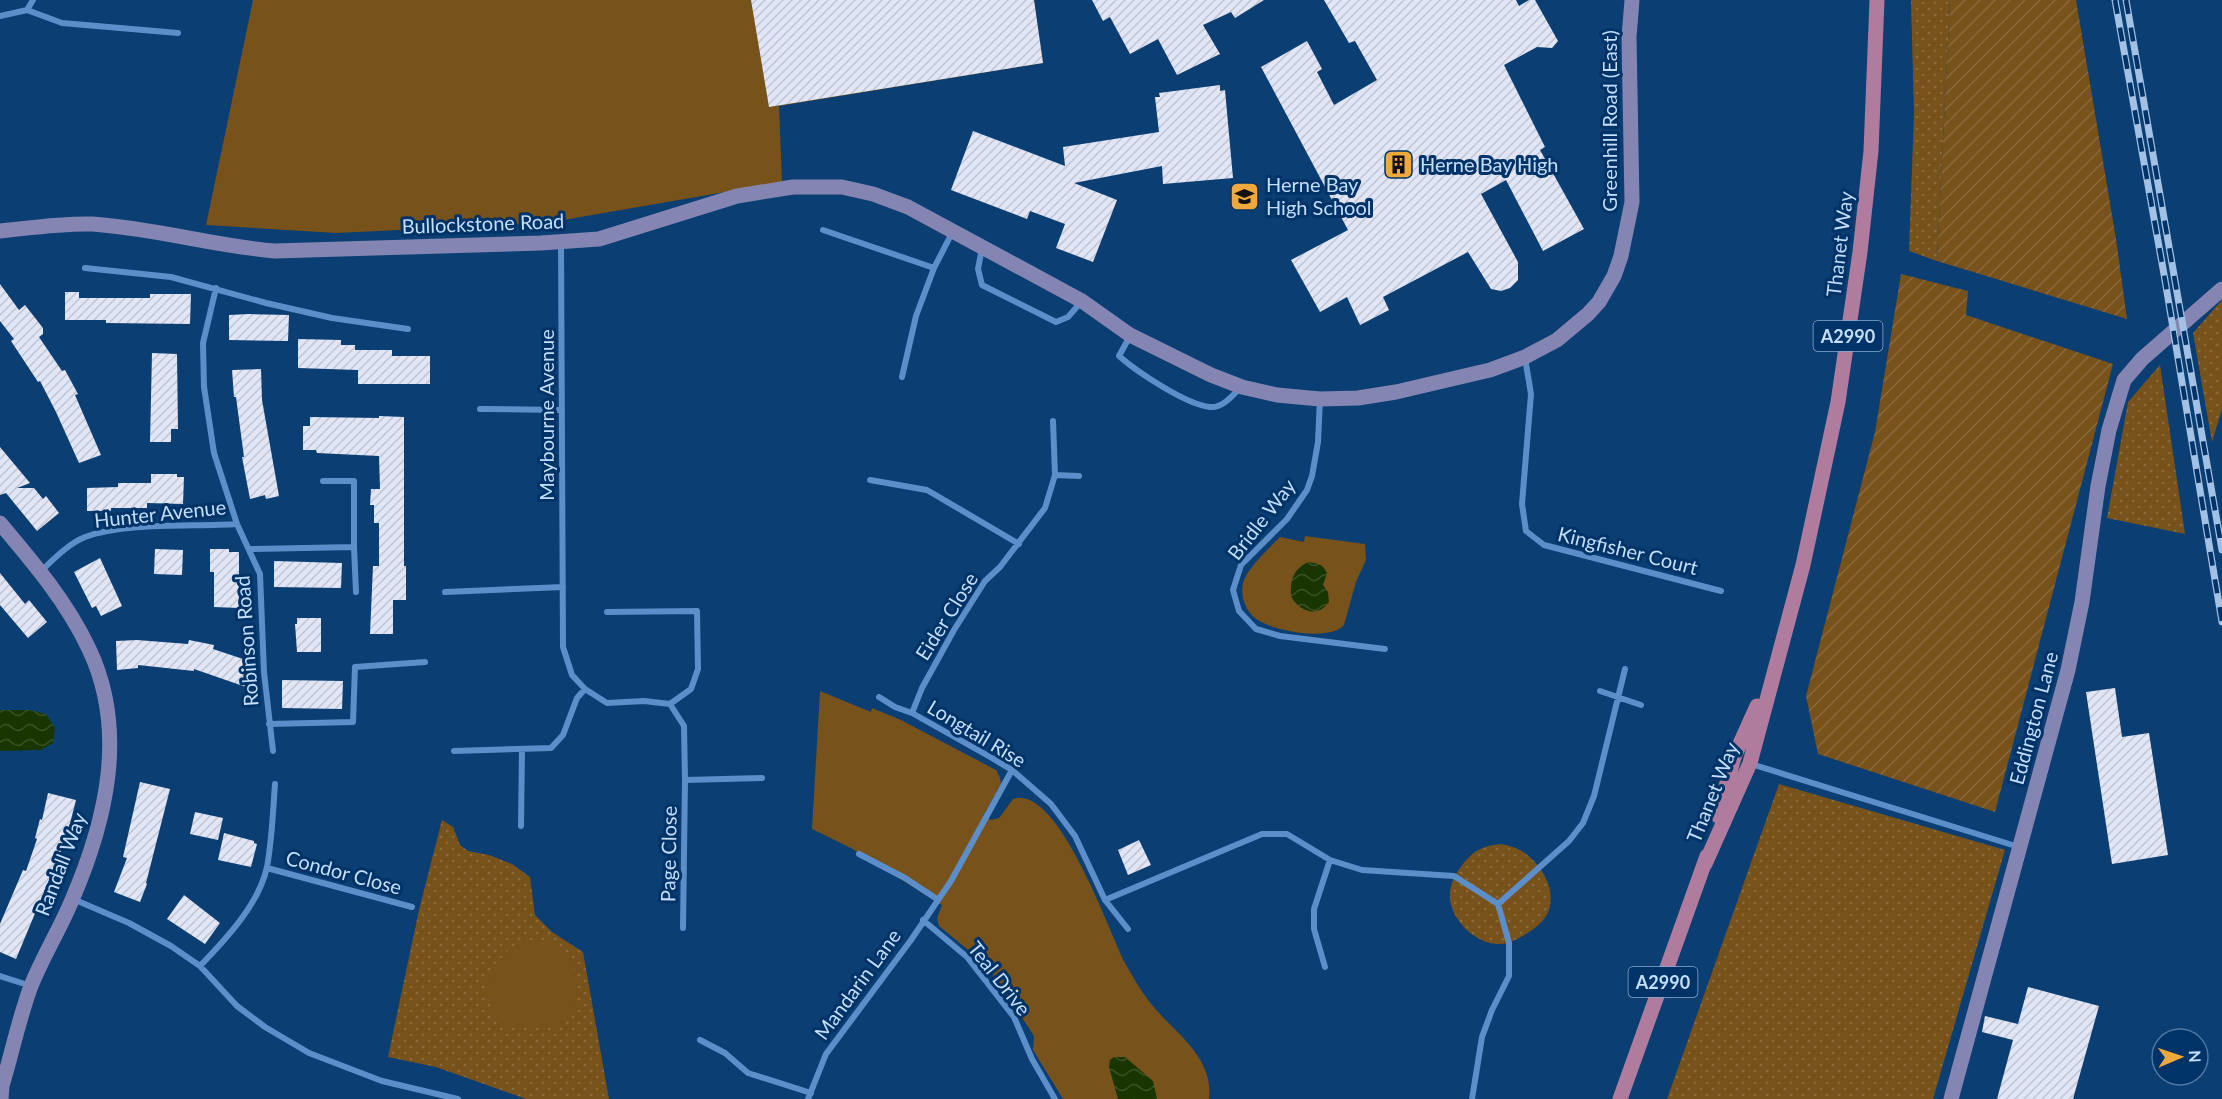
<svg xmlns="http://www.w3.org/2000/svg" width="2222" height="1099" viewBox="0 0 2222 1099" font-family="Lato,sans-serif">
  <defs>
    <pattern id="grass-dots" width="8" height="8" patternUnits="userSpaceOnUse" patternTransform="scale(1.5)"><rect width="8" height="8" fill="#77521b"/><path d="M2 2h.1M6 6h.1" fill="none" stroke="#896a3d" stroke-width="1.8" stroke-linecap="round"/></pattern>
    <pattern id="garden-furrows" width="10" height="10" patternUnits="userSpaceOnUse" patternTransform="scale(1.5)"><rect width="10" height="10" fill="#77521b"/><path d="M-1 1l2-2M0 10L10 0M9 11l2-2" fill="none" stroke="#896a3d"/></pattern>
    <pattern id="water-waves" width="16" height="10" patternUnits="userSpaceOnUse" patternTransform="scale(1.5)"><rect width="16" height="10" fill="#193600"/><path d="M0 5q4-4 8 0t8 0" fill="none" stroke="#395326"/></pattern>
    <pattern id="building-hatch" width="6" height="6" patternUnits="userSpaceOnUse" patternTransform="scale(1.5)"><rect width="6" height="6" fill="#e1e5f5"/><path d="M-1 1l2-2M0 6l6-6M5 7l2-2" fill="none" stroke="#c0c5d3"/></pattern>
  </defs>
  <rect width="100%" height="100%" fill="#0b3e73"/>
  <path fill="url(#grass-dots)" d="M1911,0H1950L1937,261L1909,251L1914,114Z
    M2222,300V409L2212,442L2193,333Z
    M2160,365L2185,534L2107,518L2128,402Z
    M1779,784L2005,850L1933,1099H1667Z
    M442,820L453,827L460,845L468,851L489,855L512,864L530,877L535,915L552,932L583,952L609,1099H526L436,1067L388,1057L419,910Z
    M1501,844C1510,846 1519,848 1526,854C1549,872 1563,906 1536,927C1527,934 1510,945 1499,944C1474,944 1448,917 1450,893C1451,881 1456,873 1463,864C1474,850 1483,846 1501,844Z"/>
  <path fill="#77521b" d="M253,0H1034L1043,63L779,106L782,182L546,223L336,233L206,225Z
    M1305,536L1365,544L1366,560L1356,582L1344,625C1330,642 1271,631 1255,618C1245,610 1239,593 1244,580C1249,567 1270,547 1280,537L1304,542Z
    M820,691L871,712L872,708L901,720L996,770L1000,778L1001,784L983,816L991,820L999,818L1013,799C1058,783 1109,932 1125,963C1133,977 1142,993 1152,1005C1175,1033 1214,1057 1209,1099H1063L1033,1050L1034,1036L997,979L972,953L939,926L937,918L942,905L851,848L812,829Z
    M547,940C569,953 573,959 577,983C581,1015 561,1028 532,1027C527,1027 519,1028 514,1027C507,1025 499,1020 493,1017L486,988L490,971L509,949L528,941Z"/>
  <path fill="url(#garden-furrows)" d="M1950,0H2076L2116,239L2127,319L1937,261Z
    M1901,274L1968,291L1966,315L2113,364L1995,812L1818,754L1806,696L1875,432Z"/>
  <path fill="url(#water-waves)" d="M1308,562C1317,563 1323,564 1327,573L1323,585L1328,592L1329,602C1318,618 1299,612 1291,596C1290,581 1293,569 1308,562Z
    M0,710H30L46,714L55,728L53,743L41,750L0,751Z
    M1114,1057H1125L1153,1081L1157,1099H1118L1109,1067L1110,1060Z"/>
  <path fill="url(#building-hatch)" d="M751,0H1034L1043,63L769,107Z
    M1092,0H1264L1235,18L1231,12L1203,25L1220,54L1177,75L1158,39L1130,54L1110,17L1103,21Z
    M1324,0H1516L1519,6L1529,0H1535L1558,41L1552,48L1537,47L1504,65L1545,147L1540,150L1584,229L1543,251L1506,180L1481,194L1518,262V280L1510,288L1501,291L1491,289L1468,252L1383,297L1389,310L1360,325L1347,297L1320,312L1291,260L1348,230L1261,67L1307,41L1322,69L1317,72L1334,105L1377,80L1355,41L1349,43Z
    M1220,85V91L1225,90L1233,178L1163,184L1162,166L1074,183L1117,200L1093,262L1056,248L1065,224L1030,211L1027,219L951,190L973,131L1065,166L1063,147L1159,132L1155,97H1160L1159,93Z
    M0,284L19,310L25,305L43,328V334L39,337L62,371L65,370L78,394L75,395L101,455L79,463L56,412L40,381L38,382L11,341L14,339L0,321Z
    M65,292H79V298H150V294H191L190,324L106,323V320H65Z
    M249,314L289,315L288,341L229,340V315Z
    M298,339L341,340V345H355V350H392V356H430V384H358V370L298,368Z
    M152,353L177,354L178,429H171V442H150Z
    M261,369L262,400L279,496L266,499L265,495L250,499L242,457H244L236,397H234L232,370Z
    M379,416L404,417V566H406V600H393V634H370L373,566H379V523H374V505H370L371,489H380L379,456L317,453L316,450H303V426H310V417L379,418Z
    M0,447L30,483L17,488H34L43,499L46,496L59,513L37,531L6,493L0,495Z
    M151,474H177V477H184L183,504L147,503V508H111V511H87V488L118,487V483H151Z
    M155,549L183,550L182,575L154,574Z
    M210,549H229V552H239V608L214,607V572H210Z
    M100,558L122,606L101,616L96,606L92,608L74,572Z
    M274,561L342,563L341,588L274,587Z
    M0,573L25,604L29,600L47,622L28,638L0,605Z
    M297,618H321V652H297L295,624H297Z
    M137,640L188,644L189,640L214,645L213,649L255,663L246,687L194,669V671L138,665V668L117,670L116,641Z
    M282,680L343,681L342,709L282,708Z
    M2115,688L2122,737L2149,733L2168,855L2112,864L2086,692Z
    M140,782L170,789L146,883L147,884L140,902L114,892L127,858L123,857Z
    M48,793L76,800L66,839L16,959L0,952V924L23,870L26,871L37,839L35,838L40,819L42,820Z
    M195,812L223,818L218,840L190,834Z
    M224,833L254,841V843L257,844L251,867L218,860Z
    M1139,840L1151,865L1128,875L1118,850Z
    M184,895L220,923L205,944L167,919Z
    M2028,987L2099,1006L2073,1099H1997L2013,1040L1982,1032L1985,1016L2018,1024Z"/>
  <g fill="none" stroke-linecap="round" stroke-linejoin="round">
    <path stroke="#5c8ec9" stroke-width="6" d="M27,10L62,23L178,33
      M0,16L27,10L33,0
      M823,230L934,268
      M561,242L563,647L572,675L585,689L607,703L644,701L670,704L684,726L685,780L762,778
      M982,248L978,269L982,285L1056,322L1068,317L1082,301
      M85,268L171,277L266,303L332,318L408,329
      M216,288L203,343L204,387L214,453L237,524L260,574L264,672L273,751
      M1130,336L1119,356C1137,372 1187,405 1210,407C1223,408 1233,395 1241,387
      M1525,358L1531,394L1522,504L1526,531L1544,545L1721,591
      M902,377L916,316L934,268L953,231
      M1320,399L1318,442L1312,476L1307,490L1287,519L1241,565L1233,590L1239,611L1256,629L1280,636L1385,649
      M480,409L562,410
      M1055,475L1079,476
      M870,480L927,490L1019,544
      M323,481H354V547
      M250,549L354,547L356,592
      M41,571C54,559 68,544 85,537C127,522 192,527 237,524
      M445,592L563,587
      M607,612L697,611L698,669L691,689L670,704
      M1600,691L1641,705
      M879,697L895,707L912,713L992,758L1012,770L1051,804L1075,836L1105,900L1128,929
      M912,713L922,688L954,630L985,581L1000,567L1045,508L1055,475L1053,421
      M269,724L353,722L355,667L425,662
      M454,751L551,748L563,735L577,698L585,689
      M1751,764L2019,847
      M521,826L522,749
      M859,854L905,878L937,899
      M267,868L412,907
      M73,899L129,923L171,946L200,966L237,1006L265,1027L309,1053L382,1081L458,1099
      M1105,900L1262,834H1287L1330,860L1362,870L1454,876L1498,904L1509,943V976L1492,1010L1482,1037L1472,1099
      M1498,904L1569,841L1583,823L1594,796L1625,669
      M923,920L967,957L1014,1017L1032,1059L1055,1099
      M683,928L685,780
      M200,966C226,939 259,904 267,867C272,840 273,811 275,784
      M1325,967L1314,929V909L1330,860
      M0,976L31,986
      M700,1040L725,1053L748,1073L811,1093
      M808,1099L826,1054L911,940L951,881L1012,770"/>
    <path stroke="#8585b3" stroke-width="15" d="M0,231C30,228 62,223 92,224C154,228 214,246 275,251L541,243L599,239L737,196L793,187H842L873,194L908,207L1082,301L1130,335L1211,375L1242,387L1277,395L1320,399L1358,398L1396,392L1490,370L1525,357L1557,340L1588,314L1599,302L1614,276L1621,256L1632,202L1629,37L1632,0
      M0,523C33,562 67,602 89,649C128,731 106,821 72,900C60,929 43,956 31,986C19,1018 12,1053 2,1086L1,1099
      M1951,1099L2068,670L2082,602L2098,486L2109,430L2124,380L2142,359L2222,289"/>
    <path stroke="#af7c9d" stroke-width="15" d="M1718,816L1734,757L1757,706
      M1705,864L1750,763L1803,565L1838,402L1860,252L1871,151L1877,0
      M1620,1099L1707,856"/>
    <defs>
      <path id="rail" d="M2115,0L2165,280L2222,622
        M2126,0L2222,550"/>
    </defs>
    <use href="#rail" stroke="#a3c1e5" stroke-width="7"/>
    <use href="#rail" stroke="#003367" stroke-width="4.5" stroke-dasharray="14" stroke-linecap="butt"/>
  </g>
  <defs>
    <symbol id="building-square" viewBox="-11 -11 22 22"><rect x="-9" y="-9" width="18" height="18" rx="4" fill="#eea83c" stroke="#003367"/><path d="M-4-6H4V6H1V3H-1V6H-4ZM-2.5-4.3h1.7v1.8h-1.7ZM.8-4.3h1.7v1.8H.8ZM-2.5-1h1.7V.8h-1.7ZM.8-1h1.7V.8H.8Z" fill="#111"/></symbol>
    <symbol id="school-square" viewBox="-11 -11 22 22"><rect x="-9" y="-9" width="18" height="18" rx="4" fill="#eea83c" stroke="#003367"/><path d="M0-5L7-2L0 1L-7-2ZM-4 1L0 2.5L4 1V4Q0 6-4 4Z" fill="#111"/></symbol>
  </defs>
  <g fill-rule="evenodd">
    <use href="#building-square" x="1382" y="148" width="33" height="33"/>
    <use href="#school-square" x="1228" y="180" width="33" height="33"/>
  </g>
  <g text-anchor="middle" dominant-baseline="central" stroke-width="6" stroke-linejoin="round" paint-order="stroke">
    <g fill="#003367" stroke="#89abd1" stroke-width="1.5">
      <rect x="1813.5" y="321" width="69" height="30" rx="4.5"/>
      <rect x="1628.5" y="967" width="69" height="30" rx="4.5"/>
    </g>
    <g font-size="18" font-weight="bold" fill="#c4defe">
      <text x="1848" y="336">A2990</text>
      <text x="1663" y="982">A2990</text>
    </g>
    <g font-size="20" fill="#c4defe" stroke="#003367">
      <text transform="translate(1609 121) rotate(-90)">Greenhill Road (East)</text>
      <text transform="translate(483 223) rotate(-2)">Bullockstone Road</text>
      <text transform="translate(1839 244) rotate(-83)">Thanet Way</text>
      <text transform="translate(546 415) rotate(-90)">Maybourne Avenue</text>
      <text transform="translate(160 513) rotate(-6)">Hunter Avenue</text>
      <text transform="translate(1261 519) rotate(-52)">Bridle Way</text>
      <text transform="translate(1628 550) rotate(14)">Kingfisher Court</text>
      <text transform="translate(946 616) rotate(-58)">Eider Close</text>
      <text transform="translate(246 641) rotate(-94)">Robinson Road</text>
      <text transform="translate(2033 718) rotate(-75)">Eddington Lane</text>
      <text transform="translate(977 733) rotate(31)">Longtail Rise</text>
      <text transform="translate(1712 792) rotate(-68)">Thanet Way</text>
      <text transform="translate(668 854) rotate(-89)">Page Close</text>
      <text transform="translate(60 864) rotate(-69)">Randall Way</text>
      <text transform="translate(344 872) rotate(15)">Condor Close</text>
      <text transform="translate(1000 978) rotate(52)">Teal Drive</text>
      <text transform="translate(857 984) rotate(-54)">Mandarin Lane</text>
    </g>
    <g font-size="20" fill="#c4defe" stroke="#003367" text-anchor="start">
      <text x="1420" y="164">Herne Bay High</text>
      <text x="1266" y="184">Herne Bay<tspan x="1266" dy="23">High School</tspan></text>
    </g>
  </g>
  <g transform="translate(2180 1057) rotate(88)"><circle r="28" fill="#003367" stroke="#4e77a3" stroke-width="1.5"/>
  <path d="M0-4.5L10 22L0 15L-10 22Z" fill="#eea83c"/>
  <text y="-9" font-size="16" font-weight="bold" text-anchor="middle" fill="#c4defe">N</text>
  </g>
</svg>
